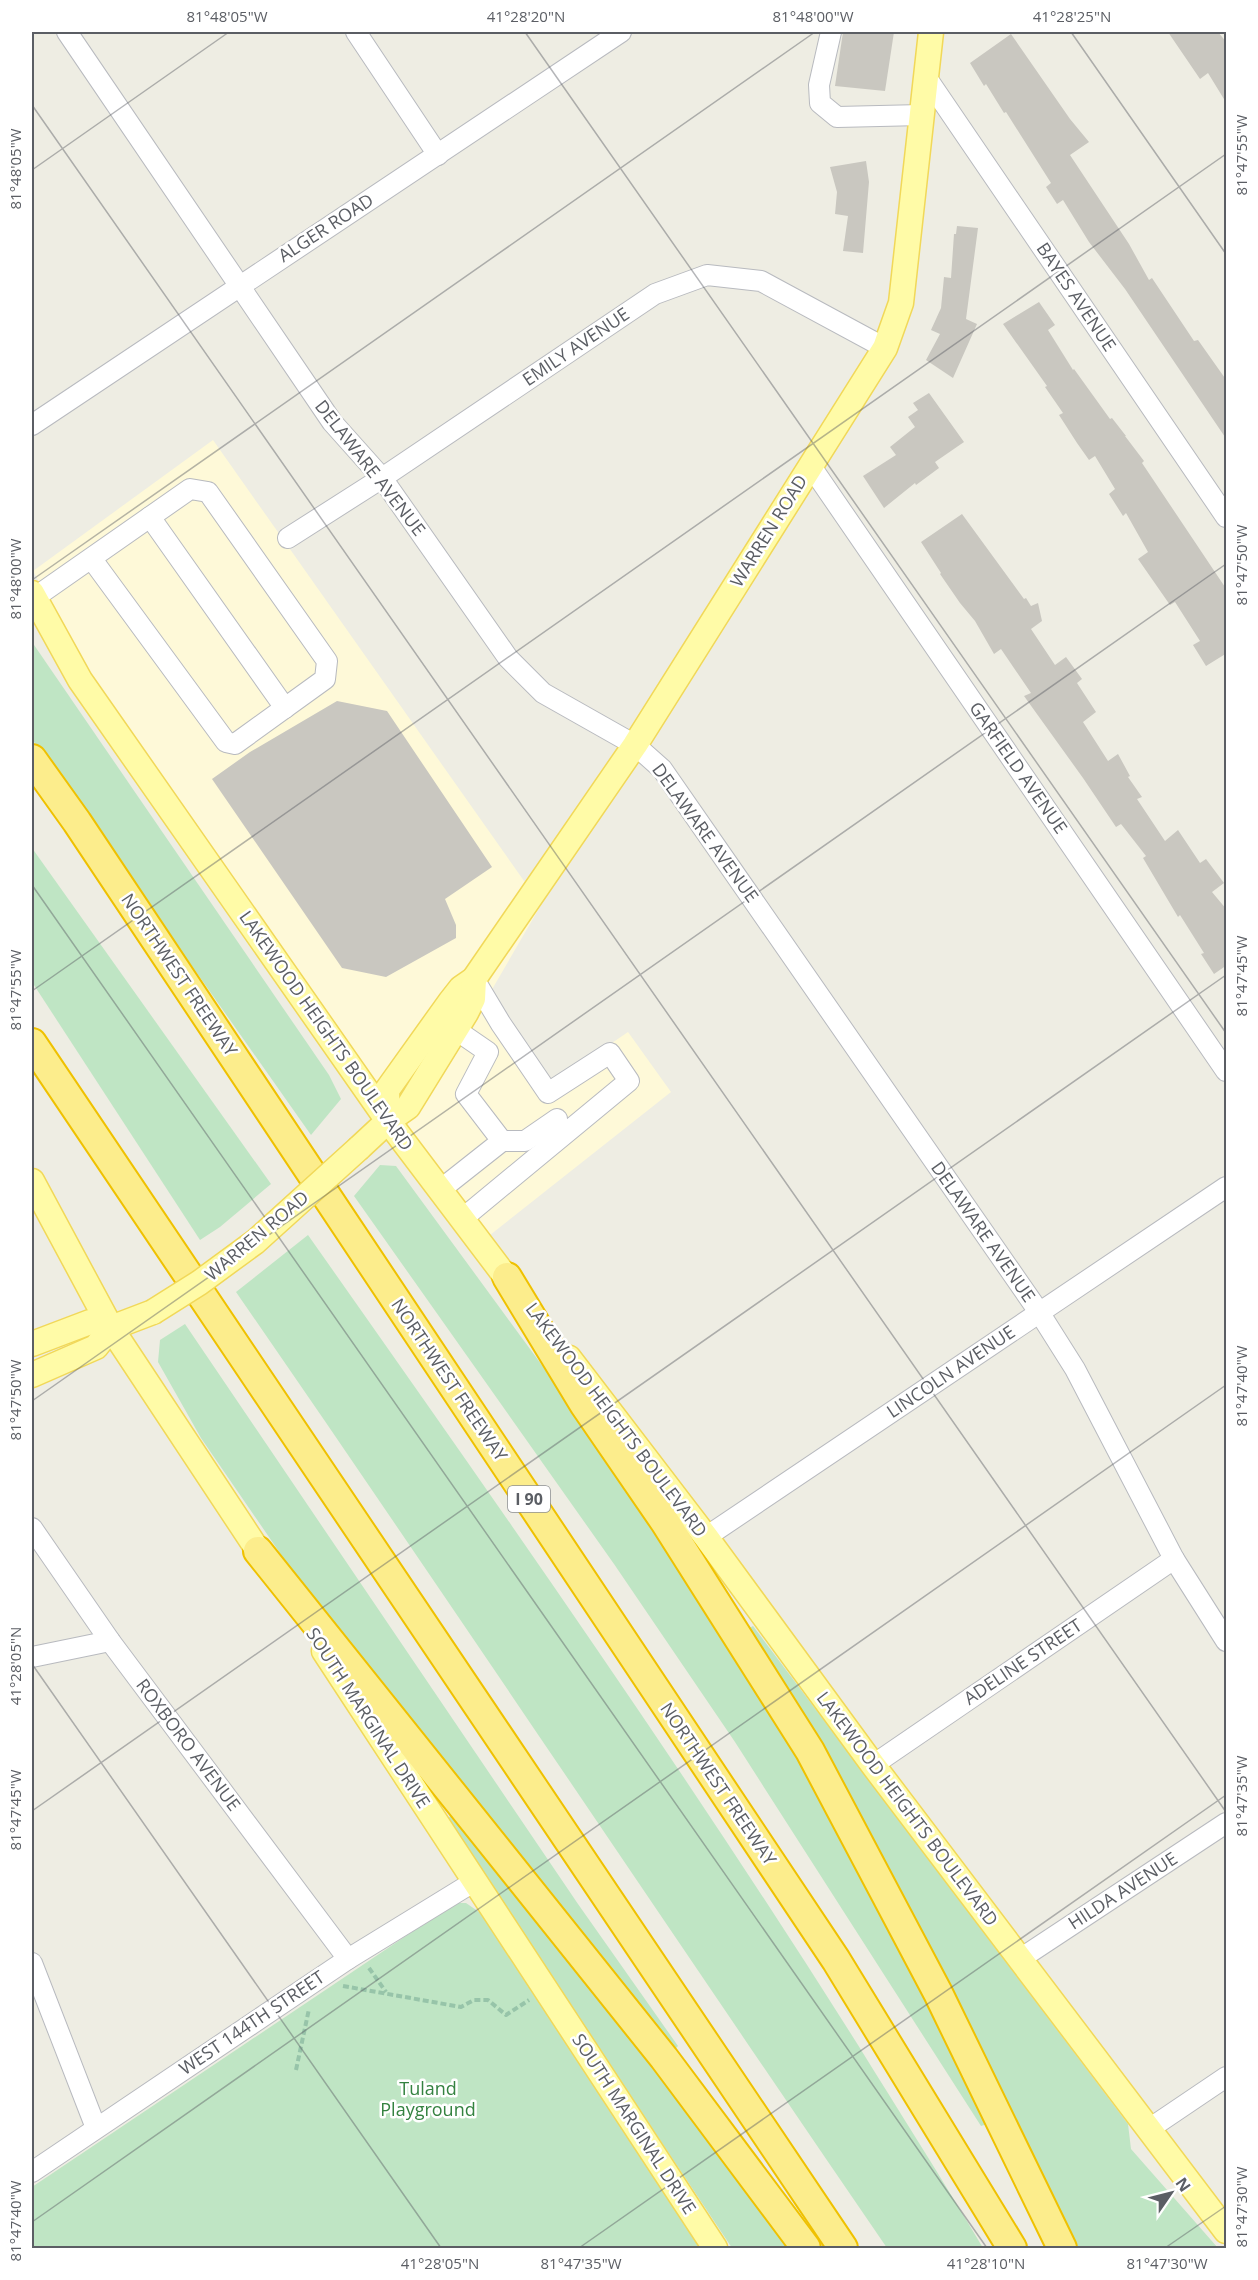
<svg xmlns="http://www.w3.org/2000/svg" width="1258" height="2280" viewBox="0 0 1258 2280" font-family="'Open Sans',sans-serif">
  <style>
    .commercial { fill: #fef9d8 }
    .green { fill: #bfe5c4 }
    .building { fill: #c9c7c0 }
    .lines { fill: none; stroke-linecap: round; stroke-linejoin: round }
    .minor-casing { stroke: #b8babf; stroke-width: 22 }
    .major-casing { stroke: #f1d859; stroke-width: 27 }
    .highway-casing { stroke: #efc101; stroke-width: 32 }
    .path { stroke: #97c4a9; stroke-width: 4; stroke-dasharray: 6 3; stroke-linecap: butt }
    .minor { stroke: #fff; stroke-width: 20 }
    .major { stroke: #fffba7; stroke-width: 24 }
    .highway { stroke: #fced8c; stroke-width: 28 }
    .major-bridge-casing { stroke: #f1d859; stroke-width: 27; stroke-linecap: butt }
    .major-bridge { stroke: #fffba7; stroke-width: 24 }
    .ticks { fill: none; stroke: #5b5e64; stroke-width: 1.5; stroke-opacity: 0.45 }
    .labels { text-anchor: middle; stroke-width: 5; stroke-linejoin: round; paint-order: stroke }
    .shield { fill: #fff; stroke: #8c8e92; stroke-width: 1.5 }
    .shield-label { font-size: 16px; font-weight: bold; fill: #5b5e64 }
    .street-label { font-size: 18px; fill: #5b5e64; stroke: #fff }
    .park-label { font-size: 18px; fill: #348240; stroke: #fff }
    .neatline { fill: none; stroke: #5b5e64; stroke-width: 2 }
    .ticks-label { font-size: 15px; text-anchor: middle; fill: #5b5e64 }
  </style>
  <rect width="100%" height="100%" fill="#eeede3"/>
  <path class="commercial" d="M213,440L541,905L487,998L549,1086L628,1032L671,1092L485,1239L92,679L33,571Z"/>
  <g class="green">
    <path d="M32,642L329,1075L341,1099L311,1135L32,739Z"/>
    <path d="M32,848L271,1184L220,1227L200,1240L32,982Z"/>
    <path d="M380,1165L396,1166L552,1379L707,1603L850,1845L987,2124L981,2126L735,1742L614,1564L354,1196Z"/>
    <path d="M308,1235C496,1502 684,1769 858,2045C900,2113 943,2180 983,2248H887C669,1930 455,1609 236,1292Z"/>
    <path d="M185,1324L578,1904L678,2046L670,2054L317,1607L201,1438L158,1362L160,1340Z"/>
    <path d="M753,1626L1128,2124L1131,2149L1218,2248H1075L746,1630Z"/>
    <path d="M454,1814L736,2175L788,2248H732L446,1819Z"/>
    <path d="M455,1903H466L482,1914L703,2248H32V2187Z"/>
  </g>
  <g class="building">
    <path d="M843,32H894L885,91L835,86Z"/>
    <path d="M1168,32H1218L1227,43V104L1208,73L1200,79Z"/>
    <path d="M1011,34L1070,119L1089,142L1070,155L1129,244L1149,280L1152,278L1194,341L1198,340L1227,381V440L1125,289L1089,242L1063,200L1057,204L1046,187L1051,183L1006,112L1004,113L986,84L984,86L970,63Z"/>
    <path d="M866,161L869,182L863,253L843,251L848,216L835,214L837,192L830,167Z"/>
    <path d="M957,226L978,228L966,319L977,324L953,378L926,360L940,334L931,330L941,308L944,277L951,278L954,234H956Z"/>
    <path d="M1039,302L1055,325L1048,330L1073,370L1074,369L1110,419L1112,418L1126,436H1125L1144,461L1142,463L1227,590V653L1206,666L1193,645L1200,641L1175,602L1170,605L1138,559L1148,552L1126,513L1123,516L1109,494L1115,489L1095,456L1089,460L1077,443L1059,415L1063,413L1045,387L1047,386L1003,324Z"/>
    <path d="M929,393L964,442L935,462L939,468L916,485L915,483L884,508L863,476L896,455L890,447L915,427L908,417L918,410L913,403Z"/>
    <path d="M962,514L1024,599L1026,598L1031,606L1038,603L1042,621L1031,629L1055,665L1066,657L1082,679L1077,683L1096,712L1083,722L1108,761L1118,754L1130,776L1128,777L1142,797L1137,799L1165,841L1178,830L1200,863L1206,859L1224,883L1212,892L1227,910V965L1214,974L1201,954L1204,953L1180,915L1178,917L1143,858L1146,856L1121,824L1116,827L1083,778L1024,696L1031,693L1001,649L994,654L975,621L960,603L940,574L941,573L921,542Z"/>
    <path d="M337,701L387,711L492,867L445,899L456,925V938L386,977L342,968L212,779L250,752Z"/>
  </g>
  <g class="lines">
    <g class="minor-casing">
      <g id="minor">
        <path d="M67,32L332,422L382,478L508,658L543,693L635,745L662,769L1039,1312L1075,1369L1174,1559L1226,1641"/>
        <path d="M356,32L438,155"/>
        <path d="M831,32L819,85L820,103L837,117L922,115"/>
        <path d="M926,77L1226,517"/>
        <path d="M32,425L621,32"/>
        <path d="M810,465L1226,1071"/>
        <path d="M150,517L285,708"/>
        <path d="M288,538L382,478L655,294L707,275L761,281L885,348"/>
        <path d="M34,598L190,489L208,492L327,661L325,679L235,744L226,742L91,558"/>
        <path d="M502,1141H525L557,1119"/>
        <path d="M440,1190L502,1141L466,1094L488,1052L456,1030"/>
        <path d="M462,1219L629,1081L610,1053L548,1093L501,1024L474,979"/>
        <path d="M32,1528L110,1641L348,1959"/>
        <path d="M706,1537L1226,1187"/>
        <path d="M32,1657L110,1641"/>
        <path d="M873,1765L1174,1559"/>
        <path d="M1020,1959L1226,1823"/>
        <path d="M32,1963L96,2128"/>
        <path d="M1149,2129L1226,2077"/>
        <path d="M32,2172L348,1959L475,1881"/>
      </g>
    </g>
    <g class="major-casing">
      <g id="major">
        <path d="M32,593L80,680L388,1121L518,1293"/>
        <path d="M388,1121L387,1090L450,1002L461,988L474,979L635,745L885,348L901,303L931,32"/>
        <path d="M359,1148L388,1121L408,1107L466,1013L473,999L474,979"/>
        <path d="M32,1181L111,1328L269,1567"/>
        <path d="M32,1344L90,1322L111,1328"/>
        <path d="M569,1358L706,1537L873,1765L1226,2231"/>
        <path d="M32,1375L96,1347L111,1328L153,1312"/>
        <path d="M324,1651L715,2248"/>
      </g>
    </g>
    <g class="highway-casing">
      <g id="highway">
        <path d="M32,759L77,822L836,1960L1012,2248"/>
        <path d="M32,1043L843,2248"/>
        <path d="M507,1277L584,1404L665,1522L810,1751L938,1993L1062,2248"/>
        <path d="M258,1551L664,2058L806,2248"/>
      </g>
    </g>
    <g class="path">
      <path d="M369,1968L386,1992"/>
      <path d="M343,1986L461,2007L474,2000H488L506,2015L529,2000"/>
      <path d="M296,2070L309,2009"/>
    </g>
    <use href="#minor" class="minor"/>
    <use href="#major" class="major"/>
    <use href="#highway" class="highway"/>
    <g class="major-bridge-casing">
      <path id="major-bridge" d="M153,1312L199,1283L255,1242L359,1148"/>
    </g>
    <use href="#major-bridge" class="major-bridge"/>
  </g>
  <path class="ticks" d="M525,32L1226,1033M1071,32L1226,254M32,105L1226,1812M32,170L229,32M32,580L815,32M32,885L987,2248M32,991L1226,154M32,1401L1226,564M32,1664L441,2248M32,1811L1226,975M32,2222L1226,1385M579,2248L1226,1795M1165,2248L1226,2206"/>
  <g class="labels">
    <rect class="shield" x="508" y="1486" width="42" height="26" rx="4.5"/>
    <g class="shield-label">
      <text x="529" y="1505">I 90</text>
    </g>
    <g class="street-label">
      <text transform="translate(326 228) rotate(-33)" y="6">ALGER ROAD</text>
      <text transform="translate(1076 297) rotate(56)" y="6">BAYES AVENUE</text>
      <text transform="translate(576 347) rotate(-34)" y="6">EMILY AVENUE</text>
      <text transform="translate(370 468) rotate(52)" y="6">DELAWARE AVENUE</text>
      <text transform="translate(769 531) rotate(-58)" y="6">WARREN ROAD</text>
      <text transform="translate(1018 768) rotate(55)" y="6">GARFIELD AVENUE</text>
      <text transform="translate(705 833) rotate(54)" y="6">DELAWARE AVENUE</text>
      <text transform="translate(179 975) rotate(56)" y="6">NORTHWEST FREEWAY</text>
      <text transform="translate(326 1031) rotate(55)" y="6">LAKEWOOD HEIGHTS BOULEVARD</text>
      <text transform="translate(983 1232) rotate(55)" y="6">DELAWARE AVENUE</text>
      <text transform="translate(257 1236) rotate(-40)" y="6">WARREN ROAD</text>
      <text transform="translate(951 1372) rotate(-34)" y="6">LINCOLN AVENUE</text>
      <text transform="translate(449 1380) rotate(56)" y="6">NORTHWEST FREEWAY</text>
      <text transform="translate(616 1420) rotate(53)" y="6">LAKEWOOD HEIGHTS BOULEVARD</text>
      <text transform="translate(1023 1662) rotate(-34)" y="6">ADELINE STREET</text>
      <text transform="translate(368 1718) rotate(57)" y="6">SOUTH MARGINAL DRIVE</text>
      <text transform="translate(188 1745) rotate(53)" y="6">ROXBORO AVENUE</text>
      <text transform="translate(718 1784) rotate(56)" y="6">NORTHWEST FREEWAY</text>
      <text transform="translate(907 1809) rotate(53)" y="6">LAKEWOOD HEIGHTS BOULEVARD</text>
      <text transform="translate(1123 1891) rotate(-33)" y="6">HILDA AVENUE</text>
      <text transform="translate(252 2023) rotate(-34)" y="6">WEST 144TH STREET</text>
      <text transform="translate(634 2124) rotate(57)" y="6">SOUTH MARGINAL DRIVE</text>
    </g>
    <g class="park-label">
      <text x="428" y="2095">Tuland<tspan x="428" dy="21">Playground</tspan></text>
    </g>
  </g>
  <rect width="1258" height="2280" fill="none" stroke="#ffffff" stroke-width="66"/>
  <g transform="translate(1171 2193) rotate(55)" stroke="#ffffff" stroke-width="4.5" paint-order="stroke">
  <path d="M0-4.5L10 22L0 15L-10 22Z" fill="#5b5e64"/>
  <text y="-9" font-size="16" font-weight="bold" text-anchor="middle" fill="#5b5e64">N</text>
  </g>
  <rect x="33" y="33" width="1192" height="2214" class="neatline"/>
  <g class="ticks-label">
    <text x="227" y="22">81°48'05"W</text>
    <text x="526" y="22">41°28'20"N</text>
    <text x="813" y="22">81°48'00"W</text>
    <text x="1072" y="22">41°28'25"N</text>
    <text transform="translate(1242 155) rotate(-90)" y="5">81°47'55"W</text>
    <text transform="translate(16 169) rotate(-90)" y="5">81°48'05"W</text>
    <text transform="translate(1242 565) rotate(-90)" y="5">81°47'50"W</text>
    <text transform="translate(16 579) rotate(-90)" y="5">81°48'00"W</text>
    <text transform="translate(1242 976) rotate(-90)" y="5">81°47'45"W</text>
    <text transform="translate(16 990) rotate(-90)" y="5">81°47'55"W</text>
    <text transform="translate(1242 1386) rotate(-90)" y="5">81°47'40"W</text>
    <text transform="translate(16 1400) rotate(-90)" y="5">81°47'50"W</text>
    <text transform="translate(16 1666) rotate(-90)" y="5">41°28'05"N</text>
    <text transform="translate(1242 1796) rotate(-90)" y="5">81°47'35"W</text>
    <text transform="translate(16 1810) rotate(-90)" y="5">81°47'45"W</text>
    <text transform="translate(1242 2207) rotate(-90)" y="5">81°47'30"W</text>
    <text transform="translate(16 2221) rotate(-90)" y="5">81°47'40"W</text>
    <text x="440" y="2269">41°28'05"N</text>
    <text x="581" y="2269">81°47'35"W</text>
    <text x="986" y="2269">41°28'10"N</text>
    <text x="1167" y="2269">81°47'30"W</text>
  </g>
</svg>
